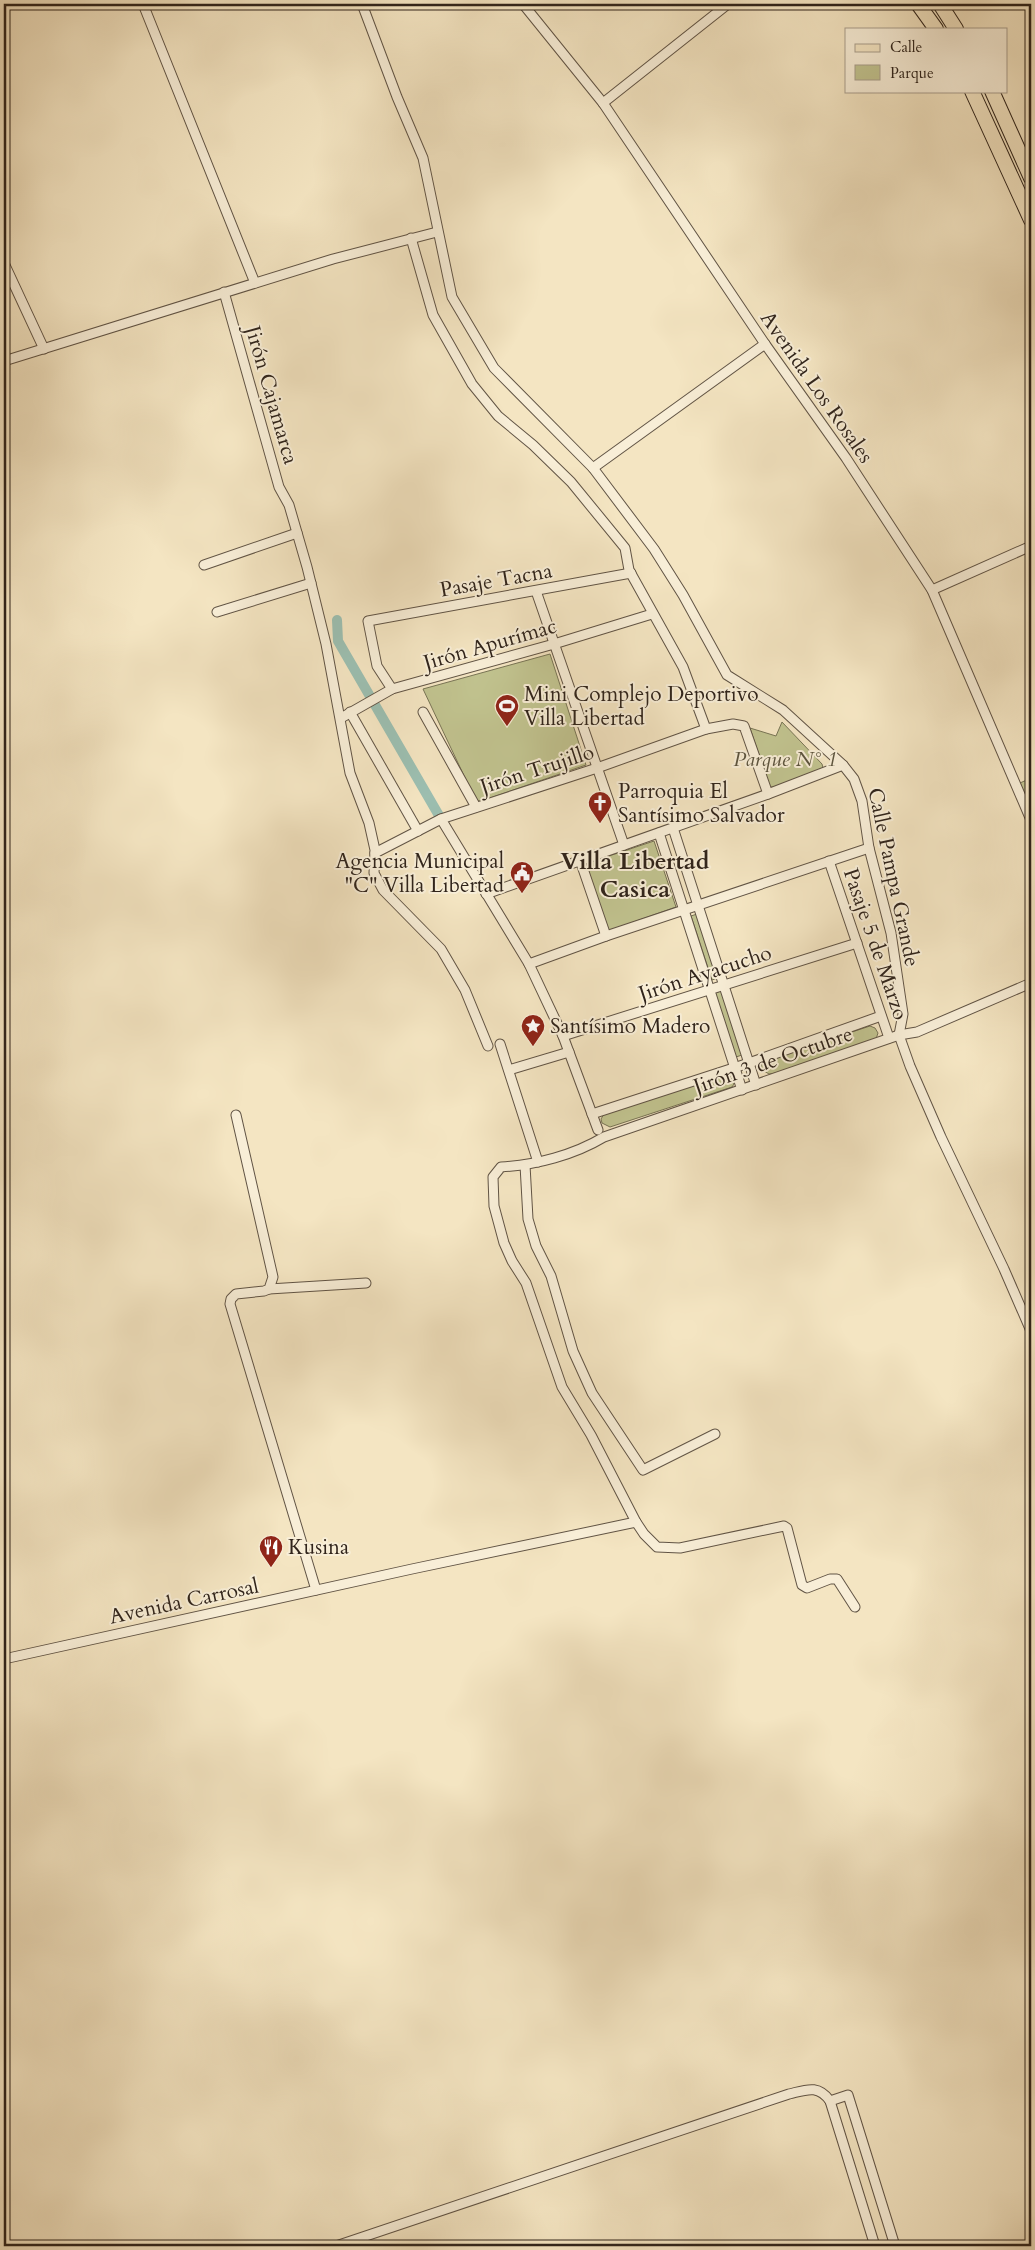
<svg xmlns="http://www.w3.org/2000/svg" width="1035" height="2250" viewBox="0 0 1035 2250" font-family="Cardo,serif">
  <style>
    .green { fill: #c1c38f; stroke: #787455 }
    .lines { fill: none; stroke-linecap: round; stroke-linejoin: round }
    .canal { stroke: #9cbfb1; stroke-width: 10 }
    .street-casing { stroke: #615445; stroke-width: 11 }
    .primary-casing { stroke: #30241b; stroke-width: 16 }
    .street { stroke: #f8eed7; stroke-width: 9 }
    .primary { stroke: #f4e5c2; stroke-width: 14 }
    .labels { text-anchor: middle; stroke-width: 4; stroke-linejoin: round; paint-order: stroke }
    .street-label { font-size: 21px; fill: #30241b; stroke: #f8eed7 }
    .poi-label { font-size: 21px; fill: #30241b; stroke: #f8eed7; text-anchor: start }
    .park-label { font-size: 21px; font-style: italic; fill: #5c543e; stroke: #f8eed7 }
    .quarter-label { font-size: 24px; font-weight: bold; fill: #30241b; stroke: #f8eed7 }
  </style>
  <rect width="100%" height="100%" fill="#f4e5c2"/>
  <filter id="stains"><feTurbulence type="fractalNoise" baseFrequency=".004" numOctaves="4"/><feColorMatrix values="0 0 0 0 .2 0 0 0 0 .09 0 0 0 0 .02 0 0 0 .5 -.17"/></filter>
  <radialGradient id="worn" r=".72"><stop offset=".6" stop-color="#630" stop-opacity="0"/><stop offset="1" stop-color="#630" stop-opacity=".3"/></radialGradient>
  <g class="green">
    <path d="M550,654L586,765L481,801H476L423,689Z"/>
    <path d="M782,722L822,764L823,768L774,787H770L750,728L776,736Z"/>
    <path d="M1031,778V808L1020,783Z"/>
    <path d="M654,841L676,907L608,931L585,864Z"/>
    <path d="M697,914L718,978L712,980L691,916Z"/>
    <path d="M721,991L742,1055L736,1057L715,993Z"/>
    <path d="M870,1026L875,1028L878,1033L876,1039L777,1073L769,1074L761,1069L762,1063L765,1061Z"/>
    <path d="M729,1074L734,1084L732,1087L610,1127L602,1123L601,1119L604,1114Z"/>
  </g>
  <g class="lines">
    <path class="canal" d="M337,620L338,641L441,819"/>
    <g class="street-casing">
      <g id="street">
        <path d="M143,4L255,283"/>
        <path d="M362,4L397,97L423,158L452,297L494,368L593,468L654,549L683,595L727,675L783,710L843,765L854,779L862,801L869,848L891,933L903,1014L899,1035L910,1066L941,1137L1004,1269L1031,1331"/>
        <path d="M523,4L603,103L765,344L846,458L932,590L1031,820"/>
        <path d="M603,103L728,4"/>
        <path d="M411,238L433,315L472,384L498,416L533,445L571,482L625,548L629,570L683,667L706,729"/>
        <path d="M4,263L44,349"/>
        <path d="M224,292L279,487L289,505L307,567L326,644L350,773L369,823L375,850L374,873L383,890L441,949L465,990L488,1046"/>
        <path d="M4,361L333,259L437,232"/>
        <path d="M593,468L765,344"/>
        <path d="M204,565L297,533"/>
        <path d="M932,590L1031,546"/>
        <path d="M536,591L624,845"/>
        <path d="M217,612L311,583"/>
        <path d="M392,689L377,666L368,621L631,573"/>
        <path d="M350,712L418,831"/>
        <path d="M423,712L476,807"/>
        <path d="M341,718L392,689L554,644L652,614"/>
        <path d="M441,819L529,964L563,1036L598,1130"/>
        <path d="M673,828L756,1085"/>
        <path d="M659,833L742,1090"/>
        <path d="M375,853L441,819L597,768L706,729L733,724L744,726L768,794"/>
        <path d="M580,860L606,936"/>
        <path d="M829,861L889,1038"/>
        <path d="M486,894L768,794L843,765"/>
        <path d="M529,964L606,936L869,848"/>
        <path d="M563,1036L857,943"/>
        <path d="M500,1044L538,1162"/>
        <path d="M509,1070L569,1052"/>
        <path d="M592,1114L749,1063L881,1016"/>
        <path d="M236,1115L273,1277L269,1289L264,1291L236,1294L231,1299L230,1304L316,1590"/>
        <path d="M525,1165L528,1219L536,1246L551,1276L573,1351L592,1393L643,1470L715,1434"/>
        <path d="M269,1289L366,1283"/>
        <path d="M855,1607L837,1579H830L807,1588L802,1585L787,1528L784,1526L680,1548L657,1547L644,1534L636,1522L591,1435L562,1387L526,1283L512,1261L504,1243L494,1206L493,1177L501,1167C536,1165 574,1155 604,1137L899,1035L917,1032L1031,983"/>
        <path d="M4,1659L412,1569L636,1522"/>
        <path d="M830,2101L848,2095L895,2246"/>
        <path d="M336,2246L789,2094C806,2090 818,2084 830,2101L875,2246"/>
      </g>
    </g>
    <g class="primary-casing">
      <g id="primary">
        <path d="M918,4L936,29"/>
        <path d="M940,4L956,29"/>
        <path d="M972,91L1031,220"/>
        <path d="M992,91L1031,178"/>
      </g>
    </g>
    <use href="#street" class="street"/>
    <use href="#primary" class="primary"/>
  </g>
  <defs>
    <g id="stadium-pin" transform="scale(1.25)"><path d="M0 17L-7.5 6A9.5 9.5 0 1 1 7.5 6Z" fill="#8f2418" stroke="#f8eed7"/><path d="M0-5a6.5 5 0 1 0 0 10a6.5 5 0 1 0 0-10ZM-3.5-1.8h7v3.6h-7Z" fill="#fff"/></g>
    <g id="church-pin" transform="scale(1.25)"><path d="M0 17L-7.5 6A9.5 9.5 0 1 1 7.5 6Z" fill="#8f2418" stroke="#f8eed7"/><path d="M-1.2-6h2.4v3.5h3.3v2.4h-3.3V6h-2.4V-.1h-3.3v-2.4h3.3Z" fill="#fff"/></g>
    <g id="civic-pin" transform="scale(1.25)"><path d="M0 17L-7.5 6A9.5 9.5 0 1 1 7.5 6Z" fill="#8f2418" stroke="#f8eed7"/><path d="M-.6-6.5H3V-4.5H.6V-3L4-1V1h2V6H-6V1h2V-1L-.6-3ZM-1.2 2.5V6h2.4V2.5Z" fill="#fff"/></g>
    <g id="sight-pin" transform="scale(1.25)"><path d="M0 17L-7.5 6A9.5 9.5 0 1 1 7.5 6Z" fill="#8f2418" stroke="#f8eed7"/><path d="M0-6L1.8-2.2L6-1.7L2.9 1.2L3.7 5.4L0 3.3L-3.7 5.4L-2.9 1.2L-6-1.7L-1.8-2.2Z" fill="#fff"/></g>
    <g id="restaurant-pin" transform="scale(1.25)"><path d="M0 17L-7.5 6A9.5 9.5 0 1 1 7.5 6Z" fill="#8f2418" stroke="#f8eed7"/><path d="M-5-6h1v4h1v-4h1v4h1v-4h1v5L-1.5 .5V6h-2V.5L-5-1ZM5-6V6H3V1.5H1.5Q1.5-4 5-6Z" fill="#fff"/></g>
  </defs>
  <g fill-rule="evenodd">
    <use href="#stadium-pin" x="507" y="706"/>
    <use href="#church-pin" x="600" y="803"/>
    <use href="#civic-pin" x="522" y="873"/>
    <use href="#sight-pin" x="533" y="1026"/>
    <use href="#restaurant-pin" x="271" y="1547"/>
  </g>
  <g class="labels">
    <g class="street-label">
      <text transform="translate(817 387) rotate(55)" y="7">Avenida Los Rosales</text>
      <text transform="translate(272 395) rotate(74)" y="7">Jirón Cajamarca</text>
      <text transform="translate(496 580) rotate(-10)" y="7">Pasaje Tacna</text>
      <text transform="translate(490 644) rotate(-16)" y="7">Jirón Apurímac</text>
      <text transform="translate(537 769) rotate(-18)" y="7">Jirón Trujillo</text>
      <text transform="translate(894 877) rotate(78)" y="7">Calle Pampa Grande</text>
      <text transform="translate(876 944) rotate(71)" y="7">Pasaje 5 de Marzo</text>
      <text transform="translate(705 973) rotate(-18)" y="7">Jirón Ayacucho</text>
      <text transform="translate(773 1060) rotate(-19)" y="7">Jirón 3 de Octubre</text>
      <text transform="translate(184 1601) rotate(-12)" y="7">Avenida Carrosal</text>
    </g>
    <g class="poi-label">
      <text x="524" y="701">Mini Complejo Deportivo<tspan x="524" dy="24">Villa Libertad</tspan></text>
      <text x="618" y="798">Parroquia El<tspan x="618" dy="24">Santísimo Salvador</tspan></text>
      <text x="504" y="868" text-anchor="end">Agencia Municipal<tspan x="504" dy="24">"C" Villa Libertad</tspan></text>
      <text x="550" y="1033">Santísimo Madero</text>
      <text x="288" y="1554">Kusina</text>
    </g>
    <g class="park-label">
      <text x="785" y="766">Parque N° 1</text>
    </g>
    <g class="quarter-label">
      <text x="635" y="869">Villa Libertad<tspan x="635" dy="28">Casica</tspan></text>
    </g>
  </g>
  <rect width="1035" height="2250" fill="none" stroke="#f4e5c2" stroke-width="20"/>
  <rect x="5" y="5" width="1025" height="2240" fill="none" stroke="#30241b" stroke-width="2.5"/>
  <rect x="10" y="10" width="1015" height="2230" fill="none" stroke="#30241b"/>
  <rect x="845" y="28" width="162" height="65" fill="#f8eed7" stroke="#a89d8c"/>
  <rect x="855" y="44" width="25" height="8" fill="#f4e5c2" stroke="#a89d8c"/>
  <text x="890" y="52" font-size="15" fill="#30241b">Calle</text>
  <rect x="855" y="65" width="25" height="15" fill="#c1c38f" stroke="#a89d8c"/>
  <text x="890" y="78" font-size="15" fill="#30241b">Parque</text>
  <rect width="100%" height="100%" filter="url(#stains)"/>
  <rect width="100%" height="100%" fill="url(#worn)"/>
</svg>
